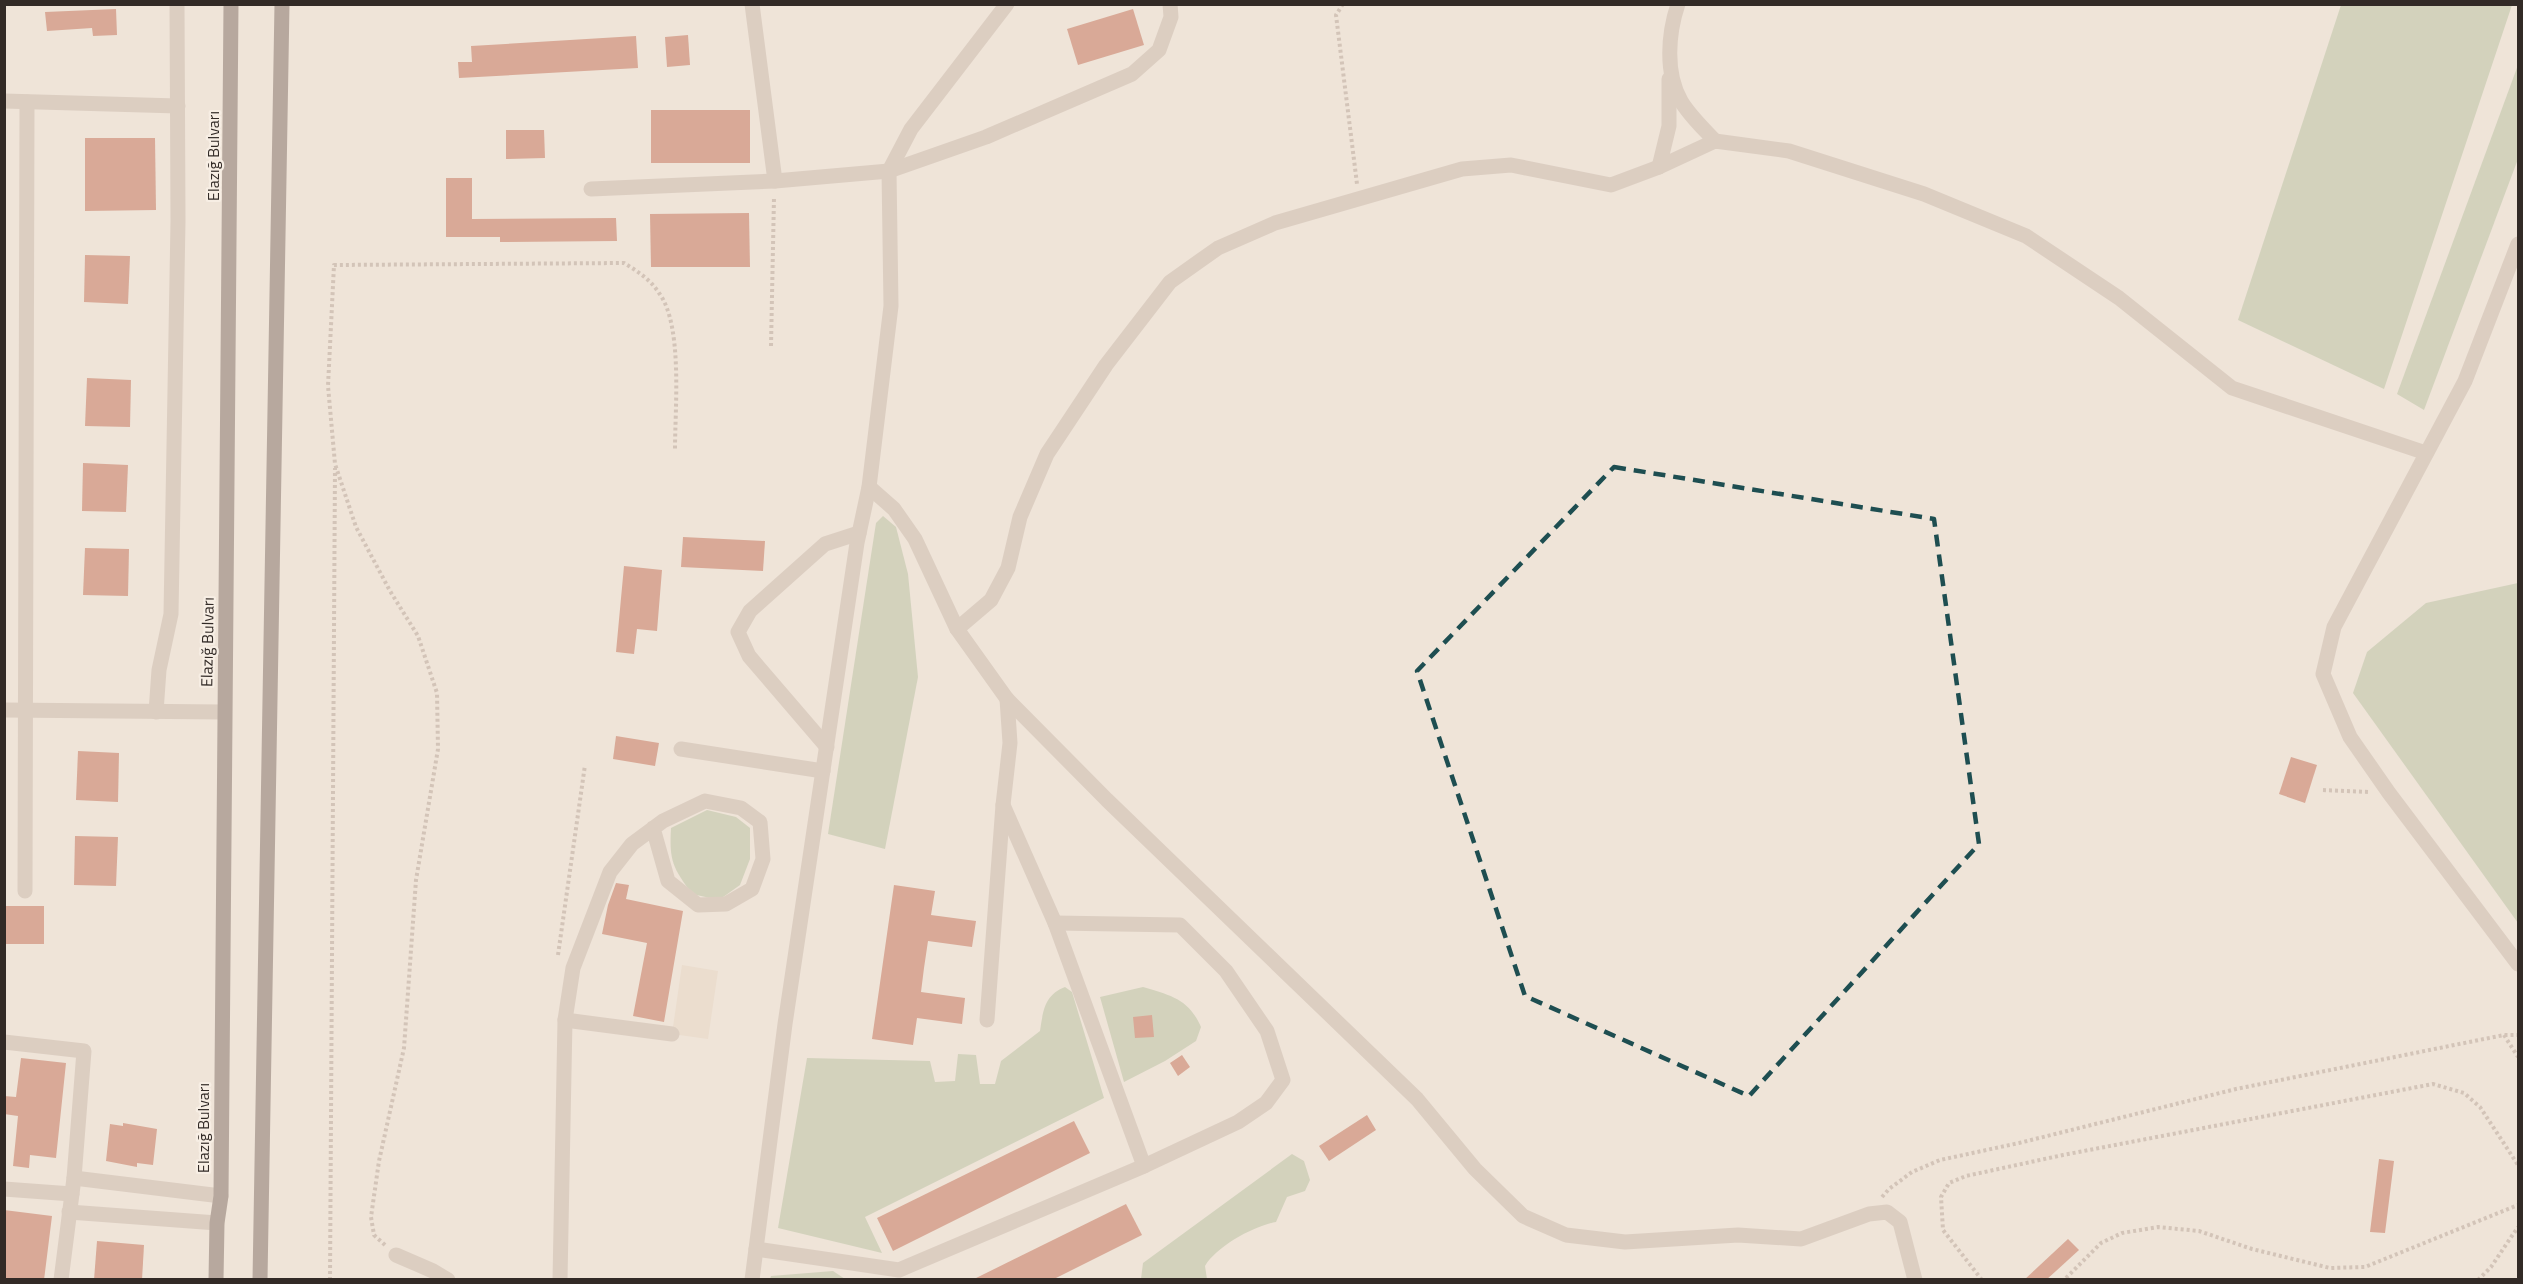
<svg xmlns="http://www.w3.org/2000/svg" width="2523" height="1284" viewBox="0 0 2523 1284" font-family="'Titillium Web',sans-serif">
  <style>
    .green { fill: #b1bd9a }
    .plaza { fill: #e6d5c0 }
    .building { fill: #be6347 }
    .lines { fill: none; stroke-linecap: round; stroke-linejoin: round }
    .path { stroke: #b29e90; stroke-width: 4; stroke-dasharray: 3 3; stroke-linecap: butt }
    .minor { stroke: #c6b4a5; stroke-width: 15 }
    .major { stroke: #746158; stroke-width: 15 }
    .marked { fill: none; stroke: #1e4e51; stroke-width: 4.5; stroke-dasharray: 12 8; stroke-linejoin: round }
    .labels { text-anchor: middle; stroke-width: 4.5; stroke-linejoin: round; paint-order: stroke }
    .street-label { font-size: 16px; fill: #322a26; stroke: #f7eee4 }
  </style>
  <rect width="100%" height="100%" fill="#efe4d8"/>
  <g class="green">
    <path d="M2341,5H2512L2384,389L2238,320Z"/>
    <path d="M2518,65V159L2424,410L2397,394Z"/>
    <path d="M883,516L896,527L908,574L918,677L885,849L828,834L876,523Z"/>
    <path d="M2518,583V923L2353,693L2367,652L2426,603Z"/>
    <path d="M707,810L736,817L750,828V859L740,885L719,900L692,894C673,868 669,861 671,828Z"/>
    <path d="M1065,987L1072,992L1104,1098L865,1217L882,1253L778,1228L807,1058L930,1061L935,1082L955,1081L958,1054L976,1055L980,1084H995L1001,1061L1040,1031C1043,1012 1044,995 1065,987Z"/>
    <path d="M1143,987C1170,995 1189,999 1201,1027L1196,1041L1165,1061L1124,1082L1100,997Z"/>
    <path d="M1292,1154L1304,1161L1310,1180L1305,1191L1287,1197L1276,1222C1254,1226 1217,1246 1205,1266L1207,1279H1141L1143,1263Z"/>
    <path d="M833,1271L845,1279H770L771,1276Z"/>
  </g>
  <path class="plaza" d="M682,965L718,971L708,1039L672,1034Z"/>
  <g class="building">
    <path d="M116,9L117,35L93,36L92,28L47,31L45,12Z"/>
    <path d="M1133,9L1144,45L1078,65L1067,29Z"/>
    <path d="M688,35L690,65L667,67L665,37Z"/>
    <path d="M636,36L638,68L459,78L458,62H472L471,46Z"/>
    <rect x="651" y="110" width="99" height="53"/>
    <path d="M506,130H544L545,158L506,159Z"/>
    <path d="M85,138H155L156,210L85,211Z"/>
    <path d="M446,178H472V219L616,218L617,241L500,242V237H446Z"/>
    <path d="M749,213L750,267H651L650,214Z"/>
    <path d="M85,255L130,256L128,304L84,302Z"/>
    <path d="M87,378L131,380L130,427L85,426Z"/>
    <path d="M83,463L128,465L126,512L82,511Z"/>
    <path d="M683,537L765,541L763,571L681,567Z"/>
    <path d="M85,548L129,549L128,596L83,595Z"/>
    <path d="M624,566L662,570L657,631L637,629L634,654L616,652Z"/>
    <path d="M616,736L659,743L655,766L613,759Z"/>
    <path d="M78,751L119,753L118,802L76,800Z"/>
    <path d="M2291,757L2317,765L2305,803L2279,794Z"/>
    <path d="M75,836L118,837L116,886L74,885Z"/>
    <path d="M616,883L629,885L626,899L683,911L664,1022L633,1016L647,943L602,934L608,905Z"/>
    <path d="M894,885L935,891L931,915L976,921L972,947L928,941L924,968L921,992L965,998L962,1024L917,1018L913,1045L872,1039Z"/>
    <rect x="4" y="906" width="40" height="38"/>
    <path d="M1152,1015L1154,1037L1135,1038L1133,1017Z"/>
    <path d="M1182,1055L1190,1067L1178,1076L1170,1063Z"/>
    <path d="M21,1058L66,1063L56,1158L30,1155L29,1168L13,1166L18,1116L4,1114V1096L16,1097Z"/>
    <path d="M1367,1115L1376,1130L1329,1161L1319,1146Z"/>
    <path d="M1074,1121L1090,1153L893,1251L877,1218Z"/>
    <path d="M123,1123L157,1129L153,1165L137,1163V1167L106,1161L110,1124L123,1126Z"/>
    <path d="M2379,1159L2394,1161L2385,1233L2370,1232Z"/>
    <path d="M1126,1204L1142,1235L1052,1280H972Z"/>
    <path d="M4,1210L52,1216L44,1280H4Z"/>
    <path d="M2068,1239L2079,1250L2056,1271L2046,1280H2024Z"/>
    <path d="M97,1241L144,1245L142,1280H94Z"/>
  </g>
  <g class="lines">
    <g class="path">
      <path d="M1343,4L1336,15L1357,184"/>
      <path d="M771,346L774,197"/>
      <path d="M2323,790L2370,792"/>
      <path d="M558,955L585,765"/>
      <path d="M2504,1035L2518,1057"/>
      <path d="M1882,1197L1889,1189L1912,1172L1940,1160L2019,1143L2236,1089L2504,1035H2518"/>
      <path d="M385,1245L374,1235L371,1217L379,1161L404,1048L416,880L438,749L437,693L418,636L390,591L356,527L335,464L328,386L334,265L624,263C637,271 650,279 659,293C683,325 675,408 675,449"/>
      <path d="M2066,1278L2101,1243L2122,1233L2158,1227L2199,1231L2252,1249L2330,1268L2365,1267L2518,1205"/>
      <path d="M330,1280L335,468"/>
      <path d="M1982,1280L1943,1230L1941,1197L1949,1183L1966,1176L2063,1155L2433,1084L2464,1093L2480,1107L2518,1165"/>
      <path d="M2478,1280L2491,1267L2518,1227"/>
    </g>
    <g class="minor">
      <path d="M752,4L775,181"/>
      <path d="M1678,4C1668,34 1665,73 1681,101C1689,115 1704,129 1715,141"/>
      <path d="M4,101L178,106"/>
      <path d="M1659,167L1669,126V79"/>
      <path d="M591,189L775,181L889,171L986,137L1132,74L1159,50L1171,17L1170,4"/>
      <path d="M2518,244L2465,381L2334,627L2323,674L2350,737L2389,793L2518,964"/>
      <path d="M869,487L894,509L915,539L957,629L1007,699L1107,800L1417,1099L1475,1169L1523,1216L1566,1235L1625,1242L1738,1235L1801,1239L1869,1214L1887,1212L1900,1222L1915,1280"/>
      <path d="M957,629L991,600L1008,568L1020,517L1047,454L1106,365L1170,282L1218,248L1275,223L1462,169L1511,165L1611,185L1659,167L1715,141L1789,151L1924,194L2026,236L2119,298L2232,388L2426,453"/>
      <path d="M4,710L224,712"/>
      <path d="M156,712L159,670L171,614L178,221L177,4"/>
      <path d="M827,747L749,656L738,632L750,611L825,544L859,533"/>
      <path d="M681,749L823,771"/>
      <path d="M1003,805L1055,923L1144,1166"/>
      <path d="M25,891L27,102"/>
      <path d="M565,1020L672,1034"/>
      <path d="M987,1020L1003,805L1010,743L1007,699"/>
      <path d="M4,1042L84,1051L74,1178L61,1280"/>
      <path d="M74,1178L221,1196"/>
      <path d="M4,1189L72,1194"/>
      <path d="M69,1212L217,1223"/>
      <path d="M756,1249L899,1270L1144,1166L1238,1122L1266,1103L1283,1080L1267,1031L1226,971L1180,925L1055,923"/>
      <path d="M396,1255L433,1271L448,1280"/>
      <path d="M560,1280L565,1020L573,968L610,872L632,844L663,821L705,801L741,808L760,822L763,859L752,889L726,904L698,905L668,881L653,828"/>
      <path d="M752,1280L785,1024L857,543L869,487L891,306L889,171L911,129L1007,4"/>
    </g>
    <g class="major">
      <path d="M216,1280L217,1223L221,1196L231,4"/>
      <path d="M260,1280L282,4"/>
    </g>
  </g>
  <path d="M0 0H2523V1284H0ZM1614,467L1934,519L1979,844L1749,1096L1525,996L1417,671Z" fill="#efe4d8" fill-opacity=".55" fill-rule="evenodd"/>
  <path class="marked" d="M1614,467L1934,519L1979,844L1749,1096L1525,996L1417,671Z"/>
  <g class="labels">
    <g class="street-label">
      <text transform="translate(213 156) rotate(-90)" y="6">Elazığ Bulvarı</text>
      <text transform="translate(207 642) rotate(-89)" y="6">Elazığ Bulvarı</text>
      <text transform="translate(203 1128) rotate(-90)" y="6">Elazığ Bulvarı</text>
    </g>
  </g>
  <rect width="2523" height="1284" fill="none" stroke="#322a26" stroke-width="12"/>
</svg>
